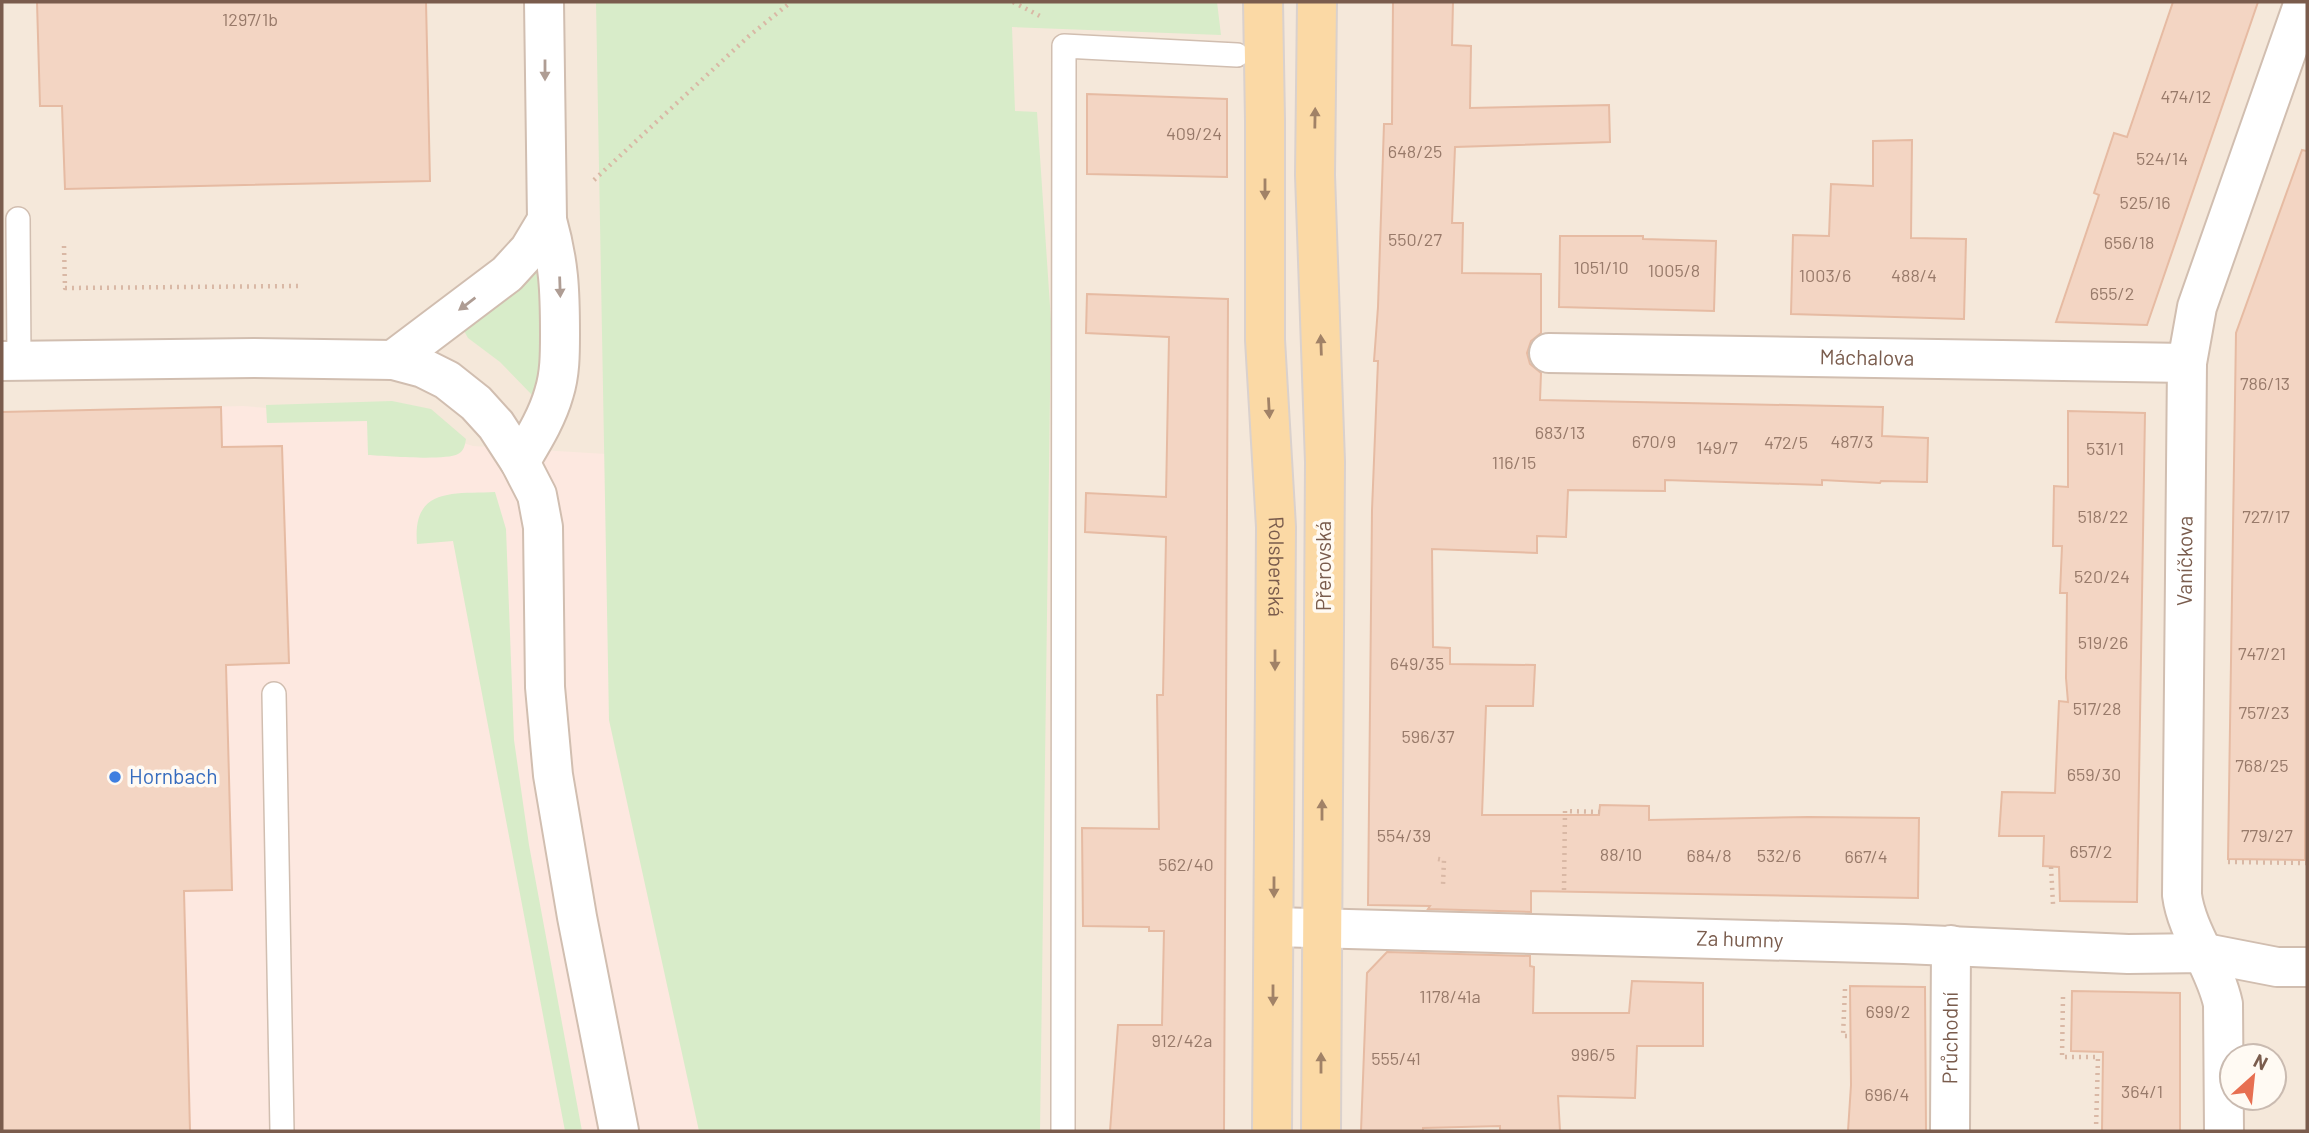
<svg xmlns="http://www.w3.org/2000/svg" width="2309" height="1133" viewBox="0 0 2309 1133" font-family="Barlow,sans-serif">
  <style>
    .residential { fill: #f5e8da; fill-rule: evenodd }
    .commercial { fill: #fde8e0 }
    .green { fill: #d8ecc9 }
    .building { fill: #f3d5c3; stroke: #e6bba3; stroke-width: 2 }
    .lines { fill: none; stroke-linecap: round; stroke-linejoin: round }
    .service-casing { stroke: #d1beb0; stroke-width: 26 }
    .minor-casing { stroke: #d1beb0; stroke-width: 42 }
    .primary-casing { stroke: #dad1cd; stroke-width: 42 }
    .path { stroke: #d9b8a5; stroke-width: 4.5; stroke-dasharray: 2 5; stroke-linecap: butt }
    .service { stroke: #fff; stroke-width: 23 }
    .minor { stroke: #fff; stroke-width: 38 }
    .primary { stroke: #fbd9a5; stroke-width: 38 }
    .oneway { fill: #af9d94 }
    .oneway2 { fill: #a18267 }
    .shop-dot { fill: #3f7fe0; stroke: #fffaf3; stroke-width: 2.5 }
    .labels { text-anchor: middle; stroke-width: 7; stroke-linejoin: round; paint-order: stroke }
    .number-label { font-size: 18px; fill: #987a6a }
    .street-label { font-size: 21px; fill: #7a5c4d; stroke: #fffaf3 }
    .shop-label { font-size: 21px; fill: #366cbe; stroke: #fffaf3; text-anchor: start }
  </style>
  <rect width="100%" height="100%" fill="#fdf6ec"/>
  <path class="residential" d="M2,2H2307V1131H2ZM2232,1056H2274V1098H2232Z"/>
  <path class="commercial" d="M243,406L379,417L473,446L606,454L624,666L724,1131H2V412Z"/>
  <g class="green">
    <path d="M596,2H1217L1221,35L1012,27L1015,111L1037,112L1051,321L1040,1131H699L609,720Z"/>
    <path d="M538,272L546,282L545,378L533,396L500,362L468,338L462,327L526,274Z"/>
    <path d="M392,401L431,409L466,439C465,445 464,451 458,454C445,461 386,456 368,455L367,421L267,423L266,405Z"/>
    <path d="M495,492L506,529L514,740L529,845L582,1131H565L453,541L417,544C412,487 453,494 495,492Z"/>
  </g>
  <g class="building">
    <path d="M37,2H426L430,181L65,189L62,106H40Z"/>
    <path d="M1393,2H1453L1452,45L1471,46L1470,108L1609,105L1610,142L1455,147L1452,223H1463L1462,273L1541,274V333L1531,341L1527,353L1530,364L1541,373L1540,400L1883,407L1882,436L1928,438L1927,482L1881,481L1880,483L1822,480V485L1665,480V491L1568,490L1566,537L1537,536V553L1432,549L1433,647L1450,648V664L1535,665L1533,706H1486L1482,815H1599L1600,805L1649,806V820L1808,817L1919,818L1918,898L1531,891V912L1428,909L1430,906L1368,905L1372,510L1378,361H1374L1378,307L1384,124H1392Z"/>
    <path d="M2173,2H2258L2147,325L2056,322L2099,195L2094,193L2114,133L2127,137Z"/>
    <path d="M1087,94L1227,99V177L1087,174Z"/>
    <path d="M1912,140L1911,238L1966,239L1964,319L1791,314L1793,235L1829,236L1831,184L1873,186V141Z"/>
    <path d="M2302,150L2307,151L2305,860L2228,859L2236,333Z"/>
    <path d="M1560,236H1643V239L1716,241L1714,311L1559,307Z"/>
    <path d="M1087,294L1228,299L1224,1131H1110L1118,1025H1162L1164,931H1149V927L1083,926L1082,828L1159,829L1157,695H1163L1166,537L1085,532L1086,493L1166,497L1169,337L1086,333Z"/>
    <path d="M221,407L222,447L282,446L289,663L226,665L232,890L184,891L190,1131H2V412Z"/>
    <path d="M2068,411L2145,413L2137,902L2060,901L2059,867L2043,866L2044,836H1999L2002,792L2055,793L2059,701L2068,702L2066,678L2067,593H2060L2062,546H2053L2054,486L2068,487Z"/>
    <path d="M1387,952L1530,956V966L1534,967L1533,1013H1629L1632,981L1703,983V1046H1637L1635,1098L1558,1096L1560,1131H1500V1126L1423,1128V1131H1361L1367,973Z"/>
    <path d="M1850,986L1925,987L1926,1131H1848L1851,1085Z"/>
    <path d="M2072,991L2180,993V1131H2102L2103,1052L2071,1051Z"/>
  </g>
  <g class="lines">
    <g class="service-casing">
      <g id="service">
        <path d="M18,219L19,361"/>
        <path d="M274,694L282,1131"/>
        <path d="M1063,1131L1064,46L1237,55"/>
      </g>
    </g>
    <g class="minor-casing">
      <g id="minor">
        <path id="s1" d="M1549,353L2187,363"/>
        <path d="M393,360L507,274L529,250L547,220"/>
        <path d="M2,361L254,358L393,360L423,368L447,380L476,403L496,425L520,462L537,495L543,527L545,687L553,775L577,917L619,1131"/>
        <path d="M520,462C533,440 547,418 554,393C560,374 560,354 560,334C560,290 559,263 547,220L544,2"/>
        <path id="s2" d="M1274,927L1904,944L2128,954L2205,953L2277,967H2307"/>
        <path id="s3" d="M1950,1131L1951,945"/>
        <path id="s4" d="M2224,1131L2223,1004C2215,966 2187,933 2182,895L2187,363L2197,307L2304,2"/>
      </g>
    </g>
    <g class="primary-casing">
      <g id="primary">
        <path id="s5" d="M1263,2L1265,121V340L1276,527L1272,1131"/>
        <path d="M1317,2L1315,175L1325,462L1321,1131"/>
      </g>
    </g>
    <g class="path">
      <path d="M1013,2L1040,16"/>
      <path d="M594,180L749,36L791,2"/>
      <path d="M64,246L65,288L301,286"/>
      <path d="M1438,859L1444,860L1443,885"/>
      <path d="M2228,862L2307,863"/>
      <path d="M2051,867L2053,904"/>
      <path d="M1564,890L1565,811L1600,812"/>
      <path d="M1845,989L1843,1036H1851"/>
      <path d="M2063,997L2062,1057H2098L2096,1129"/>
    </g>
    <use href="#service" class="service"/>
    <use href="#minor" class="minor"/>
    <use href="#primary" class="primary"/>
  </g>
  <defs><path id="oneway-solid" d="M-6-.8H1V-3.2L6.5 0L1 3.2V.8H-6Z" transform="scale(1.75)"/></defs>
  <g class="oneway">
    <use href="#oneway-solid" transform="translate(545 70) rotate(90)"/>
    <use href="#oneway-solid" transform="translate(560 287) rotate(88)"/>
    <use href="#oneway-solid" transform="translate(467 304) rotate(143)"/>
  </g>
  <g class="oneway2">
    <use href="#oneway-solid" transform="translate(1315 118) rotate(-89)"/>
    <use href="#oneway-solid" transform="translate(1265 189) rotate(90)"/>
    <use href="#oneway-solid" transform="translate(1321 345) rotate(-92)"/>
    <use href="#oneway-solid" transform="translate(1269 408) rotate(87)"/>
    <use href="#oneway-solid" transform="translate(1275 660) rotate(90)"/>
    <use href="#oneway-solid" transform="translate(1322 810) rotate(-90)"/>
    <use href="#oneway-solid" transform="translate(1274 887) rotate(90)"/>
    <use href="#oneway-solid" transform="translate(1273 995) rotate(90)"/>
    <use href="#oneway-solid" transform="translate(1321 1063) rotate(-90)"/>
  </g>
  <circle class="shop-dot" cx="115" cy="777" r="7"/>
  <g class="labels">
    <g class="number-label">
      <text x="250" y="26">1297/1b</text>
      <text x="2186" y="103">474/12</text>
      <text x="1194" y="140">409/24</text>
      <text x="1415" y="158">648/25</text>
      <text x="2162" y="165">524/14</text>
      <text x="2145" y="209">525/16</text>
      <text x="1415" y="246">550/27</text>
      <text x="2129" y="249">656/18</text>
      <text x="1601" y="274">1051/10</text>
      <text x="1674" y="277">1005/8</text>
      <text x="1825" y="282">1003/6</text>
      <text x="1914" y="282">488/4</text>
      <text x="2112" y="300">655/2</text>
      <text x="2265" y="390">786/13</text>
      <text x="1560" y="439">683/13</text>
      <text x="1654" y="448">670/9</text>
      <text x="1852" y="448">487/3</text>
      <text x="1786" y="449">472/5</text>
      <text x="1717" y="454">149/7</text>
      <text x="2105" y="455">531/1</text>
      <text x="1514" y="469">116/15</text>
      <text x="2103" y="523">518/22</text>
      <text x="2266" y="523">727/17</text>
      <text x="2102" y="583">520/24</text>
      <text x="2103" y="649">519/26</text>
      <text x="2262" y="660">747/21</text>
      <text x="1417" y="670">649/35</text>
      <text x="2097" y="715">517/28</text>
      <text x="2264" y="719">757/23</text>
      <text x="1428" y="743">596/37</text>
      <text x="2262" y="772">768/25</text>
      <text x="2094" y="781">659/30</text>
      <text x="1404" y="842">554/39</text>
      <text x="2267" y="842">779/27</text>
      <text x="2091" y="858">657/2</text>
      <text x="1621" y="861">88/10</text>
      <text x="1709" y="862">684/8</text>
      <text x="1779" y="862">532/6</text>
      <text x="1866" y="863">667/4</text>
      <text x="1186" y="871">562/40</text>
      <text x="1450" y="1003">1178/41a</text>
      <text x="1888" y="1018">699/2</text>
      <text x="1182" y="1047">912/42a</text>
      <text x="1593" y="1061">996/5</text>
      <text x="1396" y="1065">555/41</text>
      <text x="2142" y="1098">364/1</text>
      <text x="1887" y="1101">696/4</text>
    </g>
    <g class="street-label">
      <text dy="7" stroke="none"><textPath href="#s1" startOffset="318">Máchalova</textPath></text>
      <text dy="7" stroke="none"><textPath href="#s4" startOffset="578">Vaníčkova</textPath></text>
      <text dy="7" stroke="none"><textPath href="#s5" startOffset="565">Rolsberská</textPath></text>
      <text transform="translate(1324 566) rotate(-90)" y="7">Přerovská</text>
      <text dy="7" stroke="none"><textPath href="#s2" startOffset="466">Za humny</textPath></text>
      <text dy="7" stroke="none"><textPath href="#s3" startOffset="93">Průchodní</textPath></text>
    </g>
    <g class="shop-label">
      <text x="129" y="784">Hornbach</text>
    </g>
  </g>
  <rect width="2309" height="1133" fill="none" stroke="#7a5c4d" stroke-width="7"/>
  <g transform="translate(2253 1077) rotate(27)"><circle r="33" fill="#fffaf3" stroke="#cabbb1" stroke-width="2"/>
  <path d="M0-5L12 26L0 18L-12 26Z" fill="#e76f51"/>
  <text y="-10" font-size="19" font-weight="bold" text-anchor="middle" fill="#7a5c4d">N</text>
  </g>
</svg>
